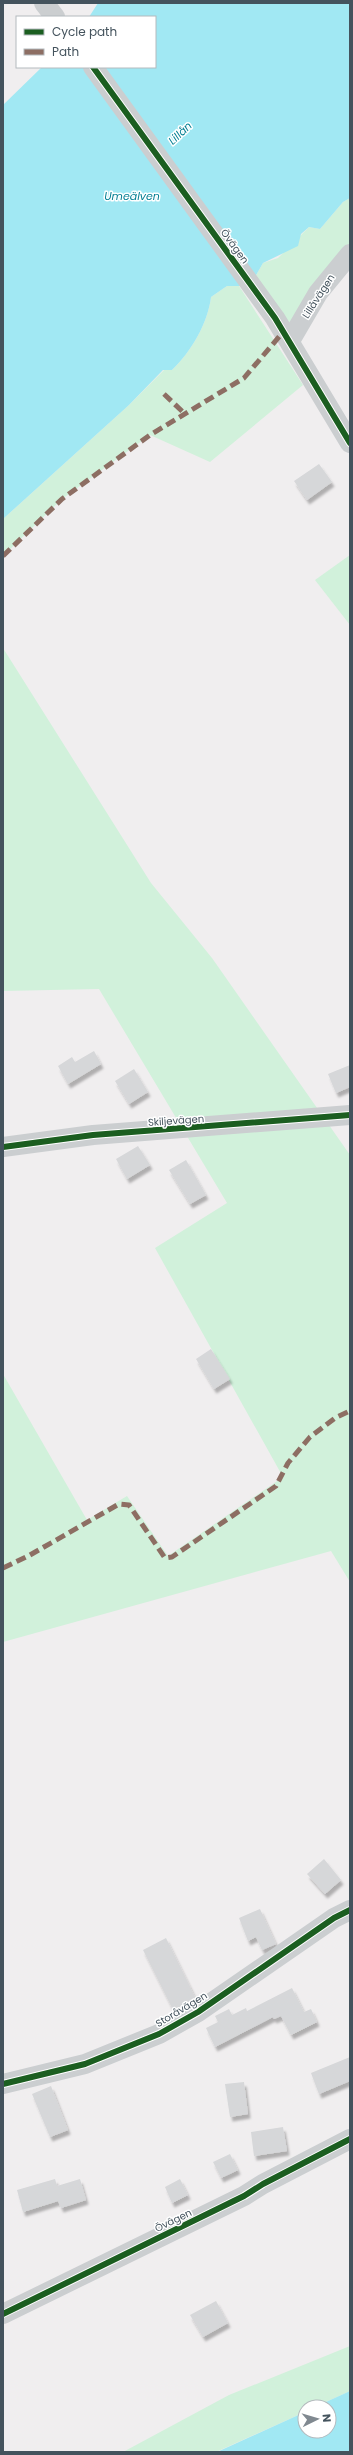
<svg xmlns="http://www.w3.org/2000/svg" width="353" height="2455" viewBox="0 0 353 2455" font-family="Poppins,sans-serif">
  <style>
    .green { fill: #d1f1db }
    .water { fill: #a1e8f3 }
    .building { fill: #d6d7d9; filter: url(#shadow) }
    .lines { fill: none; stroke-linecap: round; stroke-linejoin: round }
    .minor { stroke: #cbced0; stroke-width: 20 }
    .quiet { stroke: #8d6e63; stroke-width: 5; stroke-dasharray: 10 5; stroke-linecap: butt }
    .cycleway-casing { stroke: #fff; stroke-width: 8 }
    .cycleway { stroke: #1b5e20; stroke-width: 6 }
    .labels { text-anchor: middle; stroke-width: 3; stroke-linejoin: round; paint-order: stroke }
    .street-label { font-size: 10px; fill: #44535d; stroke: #fff }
    .water-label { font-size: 11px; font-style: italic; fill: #037f93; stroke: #fff }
  </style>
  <defs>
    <filter id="shadow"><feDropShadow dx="2.5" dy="4.5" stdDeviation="1" flood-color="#0004"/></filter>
  </defs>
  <rect width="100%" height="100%" fill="#f0eeef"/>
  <g class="green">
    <path d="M350,198V254L290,341L255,277L263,263L278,258L309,227L320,229L343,202Z"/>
    <path d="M227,286H239L303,385L210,462L150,435L62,499L3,556V519L129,405L164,370H172C191,352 208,323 211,297Z"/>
    <path d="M350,555V625L315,580Z"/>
    <path d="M3,648L151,883L212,958L350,1155V1582L331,1551L3,1642V1374L87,1520L127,1496L168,1556L283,1477L155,1248L227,1203L99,989L3,991Z"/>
    <path d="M350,2346V2391L315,2407H305V2412L216,2452H123L229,2395Z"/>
  </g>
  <g class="water">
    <path d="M98,3H350V198L343,202L320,229L309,227L301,234L298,246L263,263L255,277L239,286H227L211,297C208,323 191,352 172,370H163L129,405L3,519V105L42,67H155V17H89Z"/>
    <path d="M350,2391V2452H217L305,2412V2431H329V2407H315Z"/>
  </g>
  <g class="building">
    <path d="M319,464L332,482L307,500L294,481Z"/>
    <path d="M94,1051L101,1064L68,1084L58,1066L72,1057L75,1062Z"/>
    <path d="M350,1065V1087L336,1093L328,1074Z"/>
    <path d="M134,1069L148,1092L129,1104L115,1081Z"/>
    <path d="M138,1146L150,1165L127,1179L116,1159Z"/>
    <path d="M186,1160L206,1195L190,1204L169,1170Z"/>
    <path d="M211,1349L230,1379L214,1389L196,1359Z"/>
    <path d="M324,1859L341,1880L325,1894L307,1874Z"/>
    <path d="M260,1909L276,1944L262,1950L256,1937L248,1941L239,1918Z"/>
    <path d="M166,1938L196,1999L174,2012L143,1950Z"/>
    <path d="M292,1988L304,2012L311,2009L317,2022L291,2035L281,2016L274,2019L273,2017L215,2047L206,2028L218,2022L215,2016L229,2009L232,2015L246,2008L247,2011Z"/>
    <path d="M350,2057V2081L319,2094L311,2073Z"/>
    <path d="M244,2082L248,2114L230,2117L225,2084Z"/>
    <path d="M51,2086L68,2130L50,2137L32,2094Z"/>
    <path d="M283,2127L287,2151L254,2156L251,2132Z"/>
    <path d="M230,2154L238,2170L221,2178L213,2162Z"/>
    <path d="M55,2179L57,2186L80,2179L86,2200L61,2208L58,2201L23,2212L17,2190Z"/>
    <path d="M180,2179L188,2195L172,2203L165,2187Z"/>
    <path d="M216,2301L228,2323L203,2337L190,2315Z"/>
  </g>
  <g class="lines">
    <g class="minor">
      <path d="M44,3L55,17"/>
      <path d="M93,67L275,318L350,443"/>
      <path d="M290,341L318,293L350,254"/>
      <path d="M3,1147L93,1135L350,1115"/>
      <path d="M3,2084L85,2064L159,2034L198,2012L334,1918L350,1910"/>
      <path d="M3,2314L244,2196L263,2184L350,2139"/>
    </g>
    <g class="quiet">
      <path d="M164,394L184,413"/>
      <path d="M3,556L62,499L150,435L244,378L284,331"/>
      <path d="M3,1568L30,1555L119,1504L129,1505L165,1558L172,1557L276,1486L288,1463L310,1437L335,1418L350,1411"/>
    </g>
    <g class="cycleway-casing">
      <g id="cycleway">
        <path d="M93,67L275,318L350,443"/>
        <path d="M3,1147L93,1135L350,1115"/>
        <path d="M3,2084L85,2064L159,2034L198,2012L334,1918L350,1910"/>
        <path d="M3,2314L244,2196L263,2184L350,2139"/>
      </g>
    </g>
    <use href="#cycleway" class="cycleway"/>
  </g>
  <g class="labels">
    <g class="street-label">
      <text transform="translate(235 246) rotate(54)" y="4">Övägen</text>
      <text transform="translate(318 296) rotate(-57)" y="4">Lillåvägen</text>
      <text transform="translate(176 1120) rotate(-4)" y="4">Skiljevägen</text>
      <text transform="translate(181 2009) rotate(-31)" y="4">Storåvägen</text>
      <text transform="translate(173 2220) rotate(-26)" y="4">Övägen</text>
    </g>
    <g class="water-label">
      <text transform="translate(180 133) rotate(-43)" y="4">Lillån</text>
      <text x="132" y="200">Umeälven</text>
    </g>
  </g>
  <rect width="353" height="2455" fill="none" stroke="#44535d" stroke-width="8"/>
  <rect x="16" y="16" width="140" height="52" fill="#ffffff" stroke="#b4babe"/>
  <rect x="24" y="29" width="20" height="6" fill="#1b5e20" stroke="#b4babe"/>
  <text x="52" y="36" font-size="12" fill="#44535d">Cycle path</text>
  <rect x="24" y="49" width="20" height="6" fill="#8d6e63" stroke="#b4babe"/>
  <text x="52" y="56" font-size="12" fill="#44535d">Path</text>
  <g transform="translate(317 2419) rotate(85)"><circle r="19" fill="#ffffff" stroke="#b4babe"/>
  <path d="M0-3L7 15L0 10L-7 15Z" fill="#808990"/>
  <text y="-6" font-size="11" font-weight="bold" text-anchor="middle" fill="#44535d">N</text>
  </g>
</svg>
